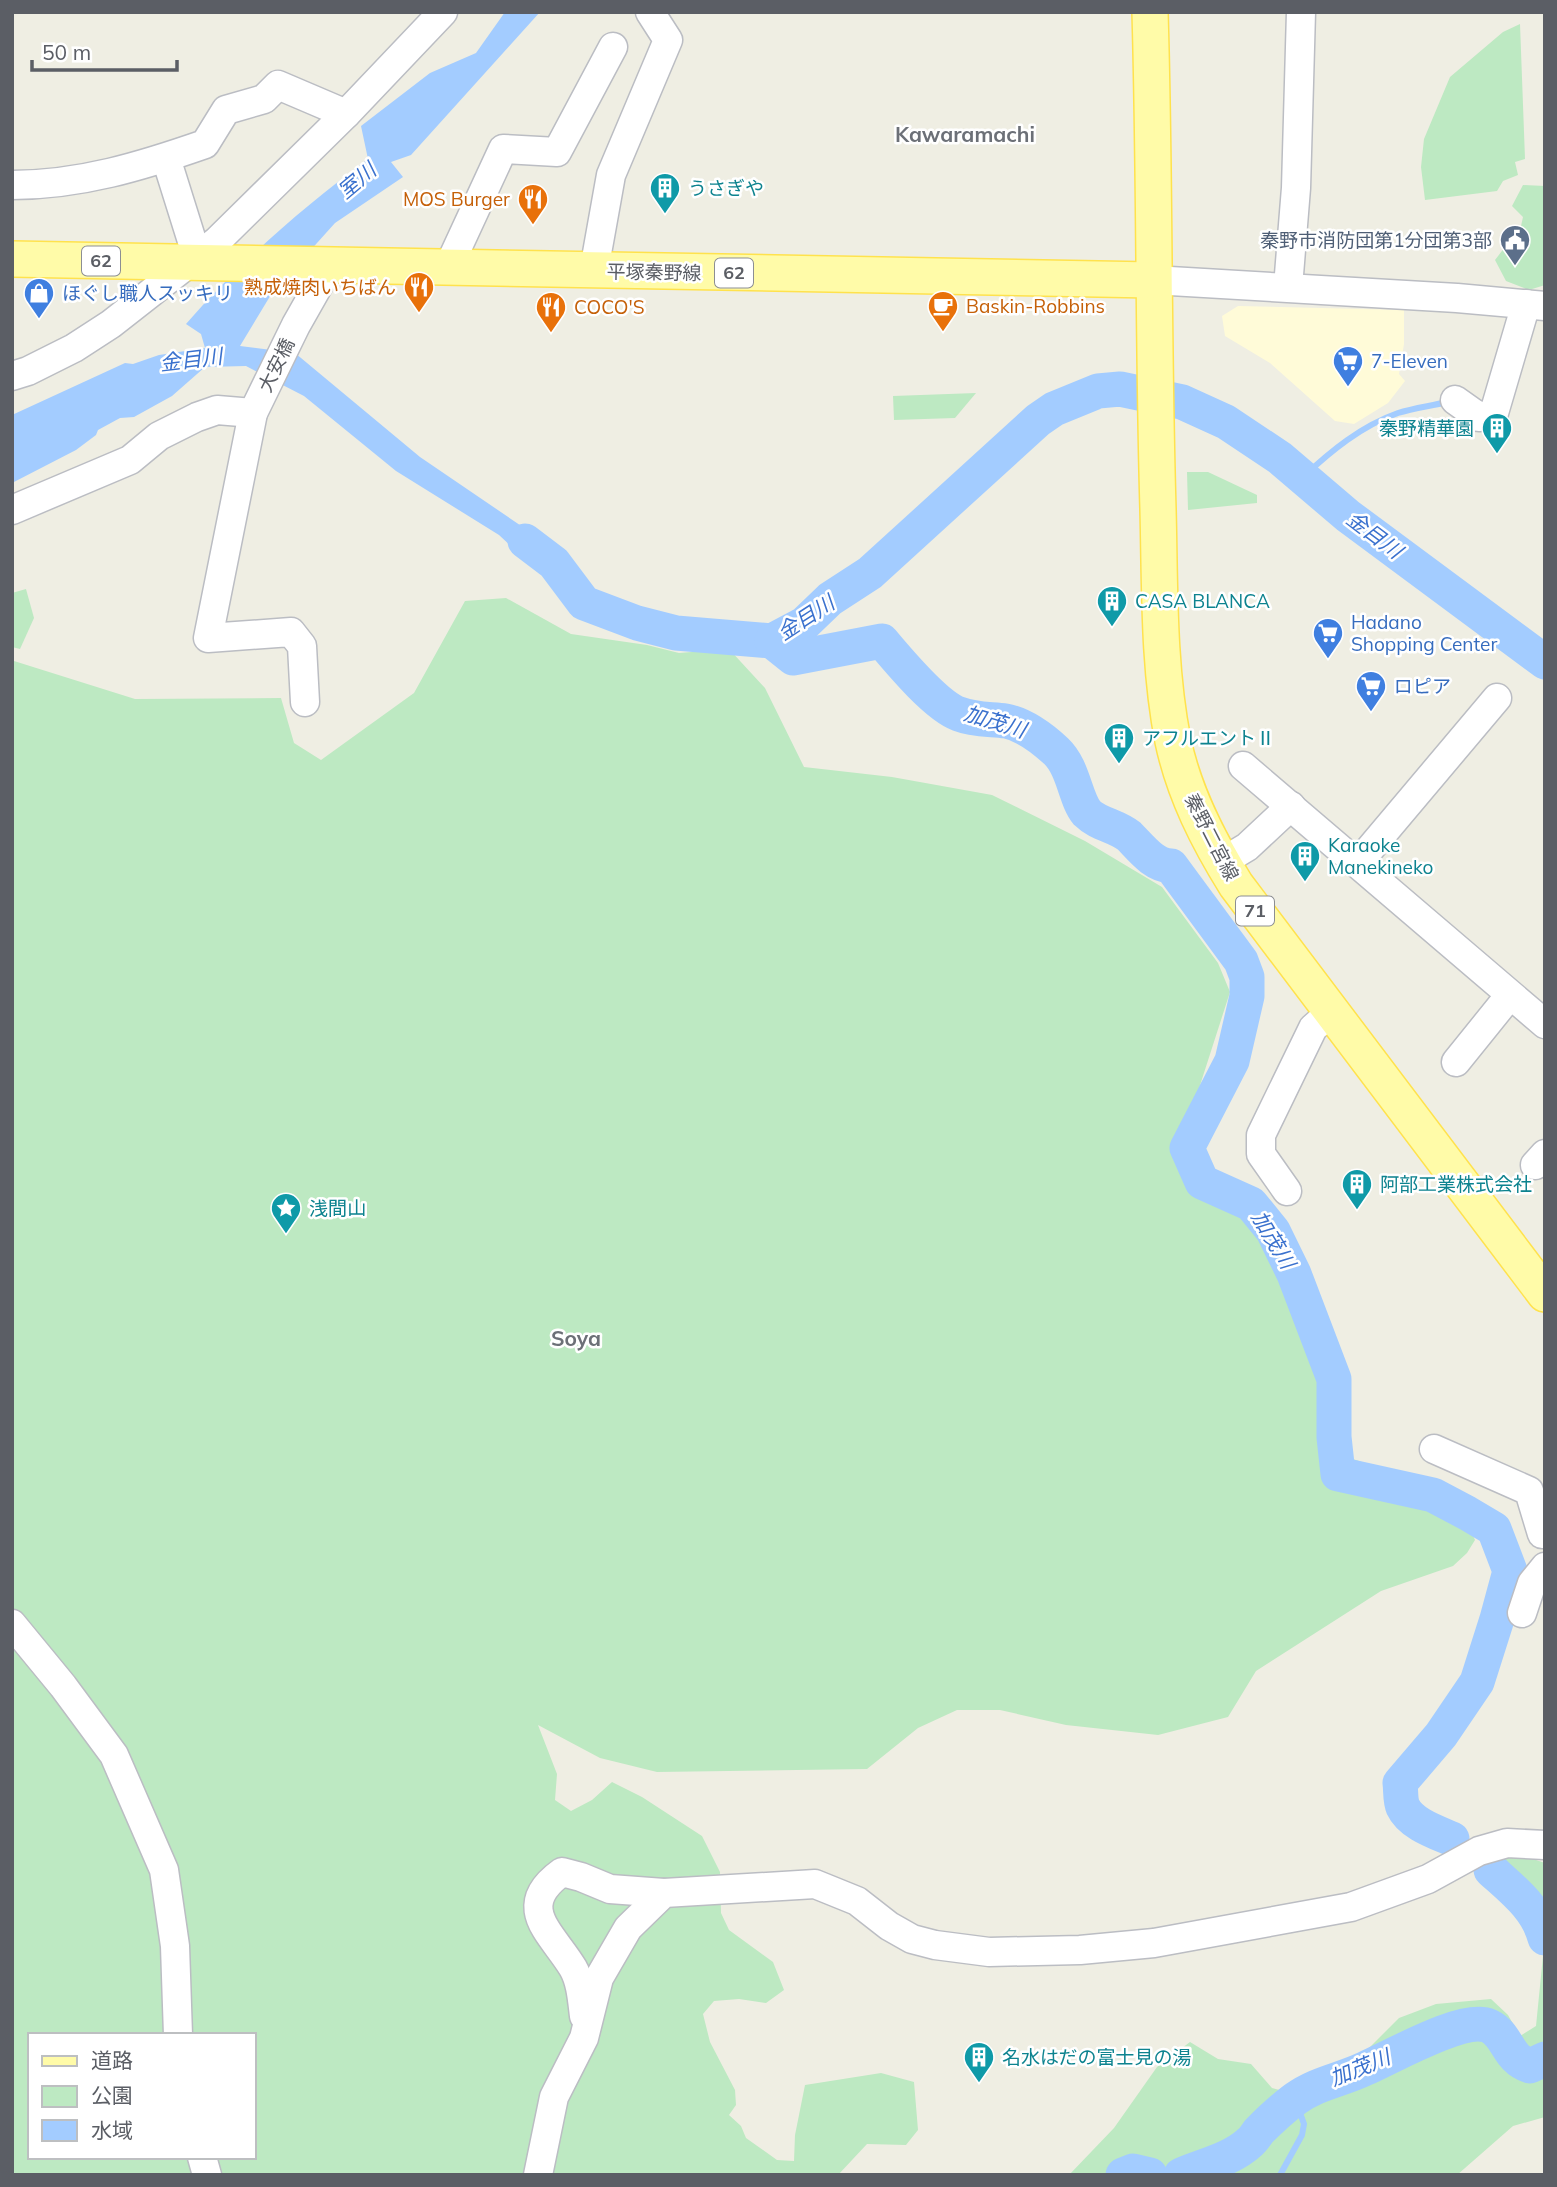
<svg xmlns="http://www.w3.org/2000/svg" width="1557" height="2187" viewBox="0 0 1557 2187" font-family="Mulish,'Noto Sans JP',sans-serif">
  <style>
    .commercial { fill: #fffbd8 }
    .green { fill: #bde9c2; fill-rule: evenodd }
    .water { fill: #a3ccff }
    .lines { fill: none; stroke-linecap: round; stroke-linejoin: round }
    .stream { stroke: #a3ccff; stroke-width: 6 }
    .river { stroke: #a3ccff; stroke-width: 35 }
    .minor-casing { stroke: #bbbdc3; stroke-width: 31 }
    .major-casing { stroke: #ffe24d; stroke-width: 38 }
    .minor { stroke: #fff; stroke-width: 28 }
    .major { stroke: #fffba8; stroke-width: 35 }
    .labels { text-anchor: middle; stroke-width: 5; stroke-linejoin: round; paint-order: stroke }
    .shield { fill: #fff; stroke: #8c8e93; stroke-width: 2 }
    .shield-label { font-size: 18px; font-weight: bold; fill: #5b5e65 }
    .culture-label { font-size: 19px; fill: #0d838f; stroke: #fff; text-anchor: start }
    .food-label { font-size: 19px; fill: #c56008; stroke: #fff; text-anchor: end }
    .service-label { font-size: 19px; fill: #4e5e75; stroke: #fff; text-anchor: end }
    .street-label { font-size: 19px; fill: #5b5e65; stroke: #fff }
    .shop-label { font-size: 19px; fill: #366cbe; stroke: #fff; text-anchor: start }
    .neighbourhood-label { font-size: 21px; font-weight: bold; fill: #6c7077; stroke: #fff }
    .water-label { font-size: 21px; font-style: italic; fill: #3a71ce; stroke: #fff }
  </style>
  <rect width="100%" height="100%" fill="#efeee3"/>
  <path class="commercial" d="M1238,306L1404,310V344L1399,374L1405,381L1388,403L1354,424L1335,421L1270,363L1225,336L1222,316Z"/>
  <g class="green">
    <path d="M1520,24L1525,159L1515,162L1518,175L1503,181L1497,191L1425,200L1421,167L1424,139L1450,77L1503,32Z"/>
    <path d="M1523,185L1545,186V285L1529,290L1506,281L1495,260L1521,226L1523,217L1512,206Z"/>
    <path d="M976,393L955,418L894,420L893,396Z"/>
    <path d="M1187,472H1208L1257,495V503L1188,510Z"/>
    <path d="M26,589L34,618L20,649L12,647V593Z"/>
    <path d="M506,598L571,634L647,645L679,653L729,649L765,688L804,767L892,777L992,795L1085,841L1162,887L1218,963L1230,992L1185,1132L1214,1198L1264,1232L1317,1376L1350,1458L1406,1477L1447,1498L1466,1520L1475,1540L1467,1553L1453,1566L1381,1591L1256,1671L1228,1717L1158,1735L1066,1725L1000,1710H957L918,1728L867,1769L657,1772L600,1758L538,1725L557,1774L555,1800L571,1811L592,1800L612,1782L642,1797L702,1836L720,1872L721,1913L729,1930L773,1962L784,1990L766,2003L739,1999L714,2001L703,2014L710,2042L735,2090L736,2105L729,2115L741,2126L746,2138L777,2160L794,2161L795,2135L805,2085L881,2073L914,2082L918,2130L906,2145L867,2144L838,2175H12V665L14,661L135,699L281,698L294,743L321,760L414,693L465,601ZM30,2035H254V2157H30Z"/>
    <path d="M1505,1856L1527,1857L1545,1863V2117L1513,2126L1457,2175H1069L1114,2128L1157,2067L1190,2042L1218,2059L1251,2064L1272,2088L1302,2096L1322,2074L1340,2070L1369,2048L1399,2018L1436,2004L1491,1999L1508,2015L1520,2036L1536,2026L1543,1956L1538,1933L1514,1900L1489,1886L1481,1875L1488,1862Z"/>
  </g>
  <path class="water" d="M505,12H540L411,155L391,162L403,177L335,223L272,293L240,346L295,353L420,457L561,553L566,574L514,549L499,535L396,471L304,396L246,366L205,367L172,396L134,417L120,418L98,430L96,435L76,450L12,483V415L125,363L133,364L159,355L205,348L201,334L186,324C240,262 302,208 368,159L361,126L430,73L476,53Z"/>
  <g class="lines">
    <g class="stream">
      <path d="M1303,477C1331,451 1361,426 1398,413C1414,408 1431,406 1447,402"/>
      <path d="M1280,2175L1302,2135L1304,2124L1295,2099"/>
    </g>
    <g class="river">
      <path d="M525,541L554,563L584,603L637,623L676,633L772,641L804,624L830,599L870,573L1038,420L1054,409L1098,391L1120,389L1182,402L1226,422L1280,458L1348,516L1545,662"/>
      <path d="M772,641L793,658L882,641C899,661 935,705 959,714C974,720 990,719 1006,721C1025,725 1042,738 1056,751C1074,768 1075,799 1087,813C1098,824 1117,826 1129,836C1141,848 1153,865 1171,866L1241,961L1247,977V996L1232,1061L1187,1148L1202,1182L1251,1204L1273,1231L1294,1274L1334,1379V1437L1338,1474L1433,1495L1467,1513L1494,1529L1510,1571L1497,1619L1477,1682L1441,1735L1400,1783C1401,1790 1400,1800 1403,1807C1411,1824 1436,1832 1452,1839"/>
      <path d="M1491,1870C1513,1890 1537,1908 1545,1938"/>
      <path d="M1123,2175L1133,2171L1150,2175"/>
      <path d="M1181,2175C1202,2166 1232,2159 1249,2143C1253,2140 1256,2135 1259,2131C1270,2120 1283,2108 1295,2099C1317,2083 1341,2080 1364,2069C1390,2058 1463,2015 1489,2026C1508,2035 1507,2059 1530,2066L1545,2059"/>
    </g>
    <g class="minor-casing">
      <g id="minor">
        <path d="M166,158L192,241L201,254"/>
        <path d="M12,185C80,185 142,166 205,144L226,110L264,99L278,85L346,114"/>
        <path d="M448,268L503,149L557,152L613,47"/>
        <path d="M594,270L611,175L668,40L650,12"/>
        <path d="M1153,280L1457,298L1545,306"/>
        <path d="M1288,287L1296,188L1301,12"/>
        <path d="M12,376L28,371L74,348L111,324L217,241L346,114L443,12"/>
        <path d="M1455,400L1479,417L1494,413L1526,304"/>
        <path d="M12,510L130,460L159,436L197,417L217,410L253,413"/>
        <path d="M305,702L302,646L291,632L208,638L253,413L296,325L330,265"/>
        <path d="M1243,766L1545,1024"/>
        <path d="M1222,862L1247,847L1291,806"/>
        <path d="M1358,863L1497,698"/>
        <path d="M1456,1062L1510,995"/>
        <path d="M1535,1165L1545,1154"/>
        <path d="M1287,1191L1261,1154V1135L1313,1028L1331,1012"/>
        <path d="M1434,1449L1529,1491L1542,1534H1545"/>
        <path d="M1522,1613L1532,1583L1545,1567"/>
        <path d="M12,1624L63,1686L114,1755L164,1870L175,1946L178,2035"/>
        <path d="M584,2016C582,2000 581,1982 573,1968C552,1933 513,1907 562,1872L581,1877L610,1889L664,1893"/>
        <path d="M202,2157L207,2175"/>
        <path d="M538,2175L554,2097L584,2038L599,1978L628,1928L664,1893L815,1884L857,1901L889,1926L912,1939L935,1945L989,1952L1080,1950L1154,1943L1351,1907L1428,1879L1479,1851L1507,1843L1545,1845"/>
      </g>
    </g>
    <g class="major-casing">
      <g id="major">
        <path d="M1150,12C1155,178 1153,343 1158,509C1160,585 1158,665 1173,741C1184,793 1208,840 1236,885L1545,1294"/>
        <path d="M12,259L1153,280"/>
      </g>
    </g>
    <use href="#minor" class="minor"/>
    <use href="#major" class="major"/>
  </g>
  <defs>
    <g id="building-pin" transform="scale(1.575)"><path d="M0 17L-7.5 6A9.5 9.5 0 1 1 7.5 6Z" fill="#0f9aa8" stroke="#fff"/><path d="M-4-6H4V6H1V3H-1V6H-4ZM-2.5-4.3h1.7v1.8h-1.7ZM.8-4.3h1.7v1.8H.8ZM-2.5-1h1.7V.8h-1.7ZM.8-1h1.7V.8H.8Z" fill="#fff"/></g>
    <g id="restaurant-pin" transform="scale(1.575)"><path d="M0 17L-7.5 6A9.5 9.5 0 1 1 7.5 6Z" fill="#e8710a" stroke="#fff"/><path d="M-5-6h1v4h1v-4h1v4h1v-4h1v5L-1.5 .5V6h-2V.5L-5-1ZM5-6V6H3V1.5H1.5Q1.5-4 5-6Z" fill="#fff"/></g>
    <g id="civic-pin" transform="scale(1.575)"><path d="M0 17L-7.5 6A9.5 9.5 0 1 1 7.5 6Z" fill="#5c6f8a" stroke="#fff"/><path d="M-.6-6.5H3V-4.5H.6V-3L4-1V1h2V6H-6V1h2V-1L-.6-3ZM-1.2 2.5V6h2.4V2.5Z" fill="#fff"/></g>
    <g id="shop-pin" transform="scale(1.575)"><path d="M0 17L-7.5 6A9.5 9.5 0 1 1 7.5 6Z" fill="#3f7fe0" stroke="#fff"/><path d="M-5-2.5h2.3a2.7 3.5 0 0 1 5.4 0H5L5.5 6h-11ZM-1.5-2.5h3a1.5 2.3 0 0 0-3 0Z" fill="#fff"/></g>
    <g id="cafe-pin" transform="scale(1.575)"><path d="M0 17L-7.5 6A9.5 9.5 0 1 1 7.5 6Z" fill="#e8710a" stroke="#fff"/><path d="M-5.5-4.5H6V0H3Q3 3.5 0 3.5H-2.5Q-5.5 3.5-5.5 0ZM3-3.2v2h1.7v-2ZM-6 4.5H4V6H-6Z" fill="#fff"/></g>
    <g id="supermarket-pin" transform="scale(1.575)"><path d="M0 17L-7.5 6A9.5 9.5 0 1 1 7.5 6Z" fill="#3f7fe0" stroke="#fff"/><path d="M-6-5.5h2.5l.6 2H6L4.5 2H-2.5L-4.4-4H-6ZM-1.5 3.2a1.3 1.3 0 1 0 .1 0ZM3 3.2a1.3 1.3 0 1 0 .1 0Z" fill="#fff"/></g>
    <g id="sight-pin" transform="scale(1.575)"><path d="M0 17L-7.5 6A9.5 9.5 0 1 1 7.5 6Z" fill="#0f9aa8" stroke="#fff"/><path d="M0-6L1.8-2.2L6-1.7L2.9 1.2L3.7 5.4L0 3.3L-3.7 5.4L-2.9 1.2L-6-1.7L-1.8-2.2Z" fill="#fff"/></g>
  </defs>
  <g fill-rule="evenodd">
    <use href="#building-pin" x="665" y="188"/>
    <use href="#restaurant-pin" x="533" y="199"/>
    <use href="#civic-pin" x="1515" y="240"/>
    <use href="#restaurant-pin" x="419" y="287"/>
    <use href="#shop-pin" x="39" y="293"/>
    <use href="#cafe-pin" x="943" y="306"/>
    <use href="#restaurant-pin" x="551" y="307"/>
    <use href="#supermarket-pin" x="1348" y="361"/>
    <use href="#building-pin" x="1497" y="428"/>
    <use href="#building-pin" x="1112" y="601"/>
    <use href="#supermarket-pin" x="1328" y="633"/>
    <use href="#supermarket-pin" x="1371" y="686"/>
    <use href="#building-pin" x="1119" y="738"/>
    <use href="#building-pin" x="1305" y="856"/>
    <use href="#building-pin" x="1357" y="1184"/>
    <use href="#sight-pin" x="286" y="1208"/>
    <use href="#building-pin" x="979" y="2057"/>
  </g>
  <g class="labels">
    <g class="shield">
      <rect x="82" y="246.5" width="38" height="29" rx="5"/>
      <rect x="715" y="258.5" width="38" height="29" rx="5"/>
      <rect x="1236" y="896.5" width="38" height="29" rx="5"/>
    </g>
    <g class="shield-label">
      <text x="101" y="267">62</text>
      <text x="734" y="279">62</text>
      <text x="1255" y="917">71</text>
    </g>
    <g class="culture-label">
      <text x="688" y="195">うさぎや</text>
      <text x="1474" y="435" text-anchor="end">秦野精華園</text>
      <text x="1135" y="608">CASA BLANCA</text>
      <text x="1142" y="745">アフルエントⅡ</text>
      <text x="1328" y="852">Karaoke<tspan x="1328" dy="22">Manekineko</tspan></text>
      <text x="1380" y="1191">阿部工業株式会社</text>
      <text x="309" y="1215">浅間山</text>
      <text x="1002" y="2064">名水はだの富士見の湯</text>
    </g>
    <g class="food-label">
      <text x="510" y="206">MOS Burger</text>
      <text x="396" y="294">熟成焼肉いちばん</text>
      <text x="966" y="313" text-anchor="start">Baskin-Robbins</text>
      <text x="574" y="314" text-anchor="start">COCO'S</text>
    </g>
    <g class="service-label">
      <text x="1492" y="247">秦野市消防団第1分団第3部</text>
    </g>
    <g class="street-label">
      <text transform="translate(654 272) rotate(1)" y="7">平塚秦野線</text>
      <text transform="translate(276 365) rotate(-64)" y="7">大安橋</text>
      <text transform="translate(1212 837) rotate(63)" y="7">秦野二宮線</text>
    </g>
    <g class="shop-label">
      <text x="62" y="300">ほぐし職人スッキリ</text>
      <text x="1371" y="368">7-Eleven</text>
      <text x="1351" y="629">Hadano<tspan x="1351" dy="22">Shopping Center</tspan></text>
      <text x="1394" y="693">ロピア</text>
    </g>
    <g class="neighbourhood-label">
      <text x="965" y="142">Kawaramachi</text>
      <text x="576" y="1346">Soya</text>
    </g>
    <g class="water-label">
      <text transform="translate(357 181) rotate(-40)" y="7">室川</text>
      <text transform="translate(191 360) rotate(-7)" y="7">金目川</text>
      <text transform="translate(1374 535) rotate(37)" y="7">金目川</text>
      <text transform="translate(806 618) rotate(-33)" y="7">金目川</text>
      <text transform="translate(995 722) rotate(17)" y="7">加茂川</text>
      <text transform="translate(1273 1240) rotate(59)" y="7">加茂川</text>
      <text transform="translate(1360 2068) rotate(-22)" y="7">加茂川</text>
    </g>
  </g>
  <rect width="1557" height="2187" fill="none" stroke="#5b5e65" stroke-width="28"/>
  <rect x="28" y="2033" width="228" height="126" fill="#ffffff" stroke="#bdbfc1" stroke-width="2"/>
  <rect x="42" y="2056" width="35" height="10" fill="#fffba8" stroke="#bdbfc1" stroke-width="2"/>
  <text x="91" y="2068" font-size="21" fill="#5b5e65">道路</text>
  <rect x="42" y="2086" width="35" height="21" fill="#bde9c2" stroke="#bdbfc1" stroke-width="2"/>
  <text x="91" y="2103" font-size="21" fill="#5b5e65">公園</text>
  <rect x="42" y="2120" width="35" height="21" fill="#a3ccff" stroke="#bdbfc1" stroke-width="2"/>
  <text x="91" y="2138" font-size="21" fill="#5b5e65">水域</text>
  <path d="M32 60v10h145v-10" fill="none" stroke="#5b5e65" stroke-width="3.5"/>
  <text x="42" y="60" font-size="21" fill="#5b5e65" stroke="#ffffff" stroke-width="5" paint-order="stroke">50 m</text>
</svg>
